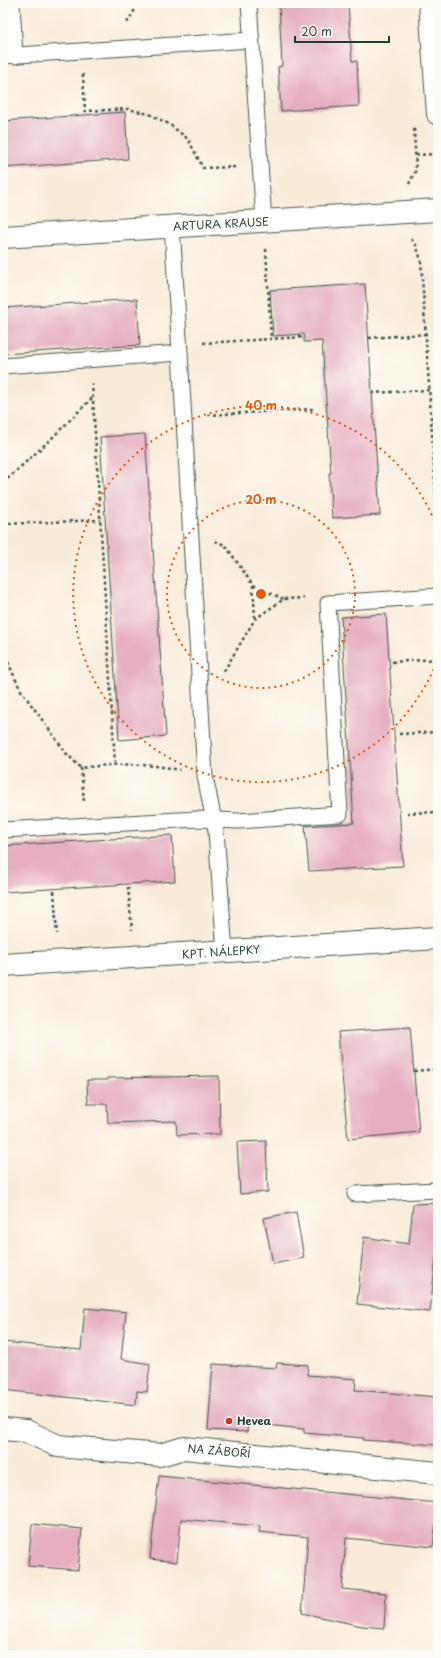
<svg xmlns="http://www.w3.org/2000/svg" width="441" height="1658" viewBox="0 0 441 1658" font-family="'Playpen Sans',sans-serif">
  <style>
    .building { fill: #e5aec1 }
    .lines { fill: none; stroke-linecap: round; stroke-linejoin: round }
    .lane-casing { stroke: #40574d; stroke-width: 17 }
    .street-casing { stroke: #40574d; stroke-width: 24 }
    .path { stroke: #40574d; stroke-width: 2.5; stroke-dasharray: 3 3; stroke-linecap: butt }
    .lane { stroke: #fff; stroke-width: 15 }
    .street { stroke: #fff; stroke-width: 22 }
    .ring { fill: none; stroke: #e8590c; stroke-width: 2; stroke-dasharray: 2 4 }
    .poi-dot { fill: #c8321e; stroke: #fdfcf7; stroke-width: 1.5 }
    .labels { text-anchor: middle; stroke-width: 3; stroke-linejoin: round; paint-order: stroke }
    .street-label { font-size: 11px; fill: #1f3d34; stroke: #fdfcf7 }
    .poi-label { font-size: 11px; font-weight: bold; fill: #1f3d34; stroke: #fdfcf7; text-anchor: start }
    .centre { fill: #e8590c; stroke: #fdfcf7; stroke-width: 2 }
    .ring-label { font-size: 12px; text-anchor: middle; font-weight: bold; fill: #e8590c; stroke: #fdfcf7; stroke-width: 3; stroke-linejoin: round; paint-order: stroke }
  </style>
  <rect width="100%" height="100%" fill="#fdfcf7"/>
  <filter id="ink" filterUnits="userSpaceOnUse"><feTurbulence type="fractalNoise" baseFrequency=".025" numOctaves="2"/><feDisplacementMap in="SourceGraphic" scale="8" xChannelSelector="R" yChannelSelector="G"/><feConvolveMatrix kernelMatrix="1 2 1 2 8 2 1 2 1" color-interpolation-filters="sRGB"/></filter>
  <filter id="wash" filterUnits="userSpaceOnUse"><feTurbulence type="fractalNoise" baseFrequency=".012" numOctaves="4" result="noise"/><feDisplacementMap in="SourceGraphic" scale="16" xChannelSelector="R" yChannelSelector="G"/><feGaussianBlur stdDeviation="0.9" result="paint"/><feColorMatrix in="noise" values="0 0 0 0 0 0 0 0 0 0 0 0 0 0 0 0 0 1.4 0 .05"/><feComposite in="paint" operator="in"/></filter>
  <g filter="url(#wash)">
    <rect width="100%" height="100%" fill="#f8ecd9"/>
    <g id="blocks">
      <g class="building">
        <path d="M279,3H348L352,61H357L359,106L281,111L278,67L282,66Z"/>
        <path d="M125,112L128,159L3,168V121Z"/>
        <path d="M365,284L380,515L332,518L329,473H331L322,341L304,342V334L273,336L270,290Z"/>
        <path d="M137,299L140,345L3,354V308Z"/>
        <path d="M145,434L166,736L119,740L100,437Z"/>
        <path d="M386,614L403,866L309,871L305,826L354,823L341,617Z"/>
        <path d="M172,835L175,881L3,892V846Z"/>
        <path d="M410,1027L419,1132L348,1139L338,1032Z"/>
        <path d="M219,1076L220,1134L177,1135L176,1121L108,1123L107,1104H88L87,1080H107V1078Z"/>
        <path d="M266,1141L268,1192L240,1194L237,1142Z"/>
        <path d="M438,1203V1238L430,1312L357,1304L364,1237L409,1244L413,1204Z"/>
        <path d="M296,1212L304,1258L273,1264L264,1218Z"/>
        <path d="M85,1308L126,1312L121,1359L150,1364L147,1392L137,1391L136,1405L3,1390V1342L81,1350Z"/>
        <path d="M277,1363L308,1365L307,1375L356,1379L355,1390L438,1397V1445L363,1440L364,1438L304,1433V1429L248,1423L247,1432L208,1430L213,1364L276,1368Z"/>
        <path d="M159,1476L438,1503L433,1547L346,1538L342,1589L386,1593L384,1628L362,1626L302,1613L308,1537L259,1532L260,1526L181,1519L177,1562L150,1559Z"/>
        <path d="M32,1524L82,1529L78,1570L28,1566Z"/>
      </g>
    </g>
  </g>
  <g filter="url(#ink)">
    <use href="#blocks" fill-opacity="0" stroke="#40574d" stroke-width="1"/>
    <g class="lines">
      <g class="lane-casing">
        <g id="lane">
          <path d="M12,3L15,56"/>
          <path d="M249,3L264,222"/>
          <path d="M3,56L251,40"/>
          <path d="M180,353L205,776L216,831L225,952"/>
          <path d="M3,366L180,353L172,226"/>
          <path d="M3,830L197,819L238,821L340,814L328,603L438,596"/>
          <path d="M355,1194L438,1190"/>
        </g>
      </g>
      <g class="street-casing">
        <g id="street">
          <path d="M430,3L438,114"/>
          <path d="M3,237L438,210"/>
          <path d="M3,965L438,938"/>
          <path d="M3,1429L26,1431L58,1446L160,1455L184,1448L438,1473"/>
        </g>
      </g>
      <g class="path">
        <path d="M127,23L139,3"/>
        <path d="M83,74L85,111L128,109L149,114L169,124L188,139L203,168L237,167"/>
        <path d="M416,155L438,154"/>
        <path d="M409,184L416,170L414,127"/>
        <path d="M411,239L416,245L421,260L438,528"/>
        <path d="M266,249L271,339"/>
        <path d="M369,338L426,334"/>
        <path d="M203,343L304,337"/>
        <path d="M92,383L115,763"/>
        <path d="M372,393L429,390"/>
        <path d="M208,415L313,409"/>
        <path d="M3,483L51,439L92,398"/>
        <path d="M3,524L100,520"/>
        <path d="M215,541L225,545L253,585L283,599"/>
        <path d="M253,585L255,618"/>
        <path d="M3,651L20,689L66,753L81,768C116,763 146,763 180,770"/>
        <path d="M392,662L438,659"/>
        <path d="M224,671L255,619L284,599L304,598"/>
        <path d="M399,734L438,732"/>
        <path d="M81,768L84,801"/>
        <path d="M407,813L438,812"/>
        <path d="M128,887L132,930"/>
        <path d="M54,891L57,934"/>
        <path d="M414,1071L438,1069"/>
      </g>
      <use href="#lane" class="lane"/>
      <use href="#street" class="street"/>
    </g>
  </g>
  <g class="ring">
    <circle cx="261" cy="594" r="94"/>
    <path d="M438 658A188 188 0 1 1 438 530"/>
  </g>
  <circle class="poi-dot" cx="229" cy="1421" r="4"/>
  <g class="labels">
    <g class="street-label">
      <text transform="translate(221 224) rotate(-3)" y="4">ARTURA KRAUSE</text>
      <text transform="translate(221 952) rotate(-4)" y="4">KPT. NÁLEPKY</text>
      <text transform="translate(219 1451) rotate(5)" y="4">NA ZÁBOŘÍ</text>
    </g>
    <g class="poi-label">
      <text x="237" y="1425">Hevea</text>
    </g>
  </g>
  <circle cx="261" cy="594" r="6" class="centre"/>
  <g class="ring-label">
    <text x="261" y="410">40 m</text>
    <text x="261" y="504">20 m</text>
  </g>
  <rect width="441" height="1658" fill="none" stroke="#fdfcf7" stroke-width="16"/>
  <path d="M295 36v6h94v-6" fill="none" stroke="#1f3d34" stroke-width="2"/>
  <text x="301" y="36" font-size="12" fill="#1f3d34" stroke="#fdfcf7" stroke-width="3" paint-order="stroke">20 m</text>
</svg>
